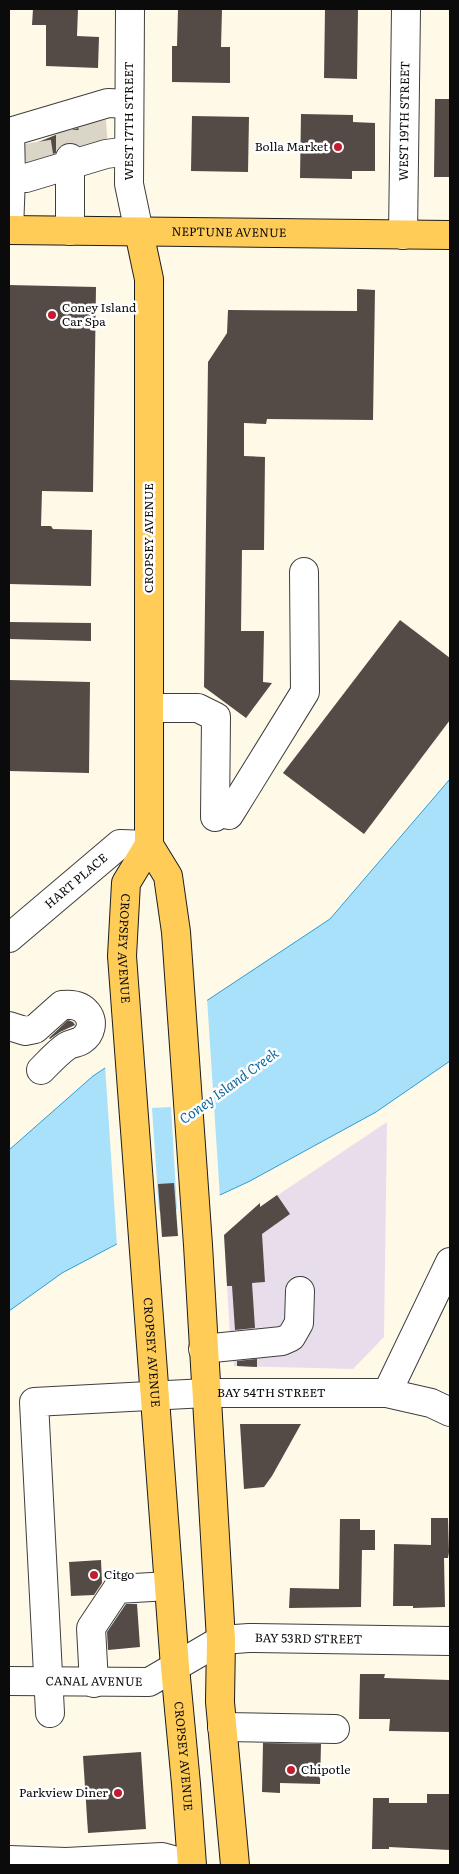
<svg xmlns="http://www.w3.org/2000/svg" width="459" height="1874" viewBox="0 0 459 1874" font-family="Literata,serif">
  <style>
    .industrial { fill: #e8deeb }
    .water { fill: #aae1fa; stroke: #2d9dd5 }
    .pier { fill: #fff9e8; fill-rule: evenodd }
    .building { fill: #544b47 }
    .lines { fill: none; stroke-linecap: round; stroke-linejoin: round }
    .minor-tunnel { stroke: #dad5c7; stroke-width: 28; stroke-dasharray: 28 14; stroke-linecap: butt }
    .minor-casing { stroke: #3e3e3e; stroke-width: 30 }
    .major-casing { stroke: #1c1c1c; stroke-width: 30 }
    .minor { stroke: #fff; stroke-width: 28 }
    .major { stroke: #ffcc58; stroke-width: 28 }
    .poi-dot { fill: #c11c2f; stroke: #fff; stroke-width: 2 }
    .labels { text-anchor: middle; stroke-width: 5; stroke-linejoin: round; paint-order: stroke }
    .street-label { font-size: 12px; fill: #0b0b0b; stroke: #fff }
    .poi-label { font-size: 12px; fill: #0b0b0b; stroke: #fff; text-anchor: start }
    .water-label { font-size: 14px; font-style: italic; fill: #0e6ba2; stroke: #fff }
  </style>
  <rect width="100%" height="100%" fill="#fff9e8"/>
  <path class="industrial" d="M387,1122L384,1337L353,1369L234,1366L230,1335L224,1235L260,1203V1207Z"/>
  <path class="water" d="M450,779V1061L376,1112L250,1181L130,1237L62,1273L9,1311V1150L93,1076L330,919Z"/>
  <path class="pier" d="M207,998L220,1198L117,1246L105,1065ZM171,1107L177,1209L159,1211L152,1108Z"/>
  <g class="building">
    <path d="M33,9H78L77,36L99,37L98,68L46,66V25H32Z"/>
    <path d="M178,9H222L221,47H230V83L172,82V46H177Z"/>
    <path d="M325,9H358L357,79L324,78Z"/>
    <path d="M435,99H450V177H434Z"/>
    <path d="M301,114L353,115V122L375,123V171H352V179L300,178Z"/>
    <path d="M192,116L249,117L248,172L191,171Z"/>
    <path d="M98,122V140L79,146L70,142L63,144L56,153L26,162V147L58,134Z"/>
    <path d="M9,285L96,287L93,492L42,491L41,526H51L53,529L92,530L91,586L9,584Z"/>
    <path d="M357,289L375,290L373,420L267,419L266,424L244,423V456L265,457L264,550H242L241,631H264L263,682L272,683L246,718L204,687L208,362L227,333L228,310L357,311Z"/>
    <path d="M400,620L450,658V720L364,834L283,773Z"/>
    <path d="M9,622L91,623V641L9,639Z"/>
    <path d="M9,680L90,682L89,773L9,771Z"/>
    <path d="M68,1020L73,1022L75,1025L60,1032L50,1039L49,1038Z"/>
    <path d="M174,1183L178,1236L162,1237L158,1184Z"/>
    <path d="M277,1195L290,1214L262,1234L265,1282L252,1283L255,1328L235,1330L232,1286H227L224,1235L260,1203V1207Z"/>
    <path d="M257,1359V1367L237,1366V1361Z"/>
    <path d="M240,1424H301L272,1476L264,1487L244,1489Z"/>
    <path d="M431,1518H448L449,1552L448,1558H444L445,1607L413,1608V1606H393L394,1544L431,1545Z"/>
    <path d="M340,1519H360V1530H375V1550H362L361,1607L289,1608L290,1588L339,1589Z"/>
    <path d="M101,1560L102,1583L94,1595L71,1596L69,1562Z"/>
    <path d="M126,1604H137L140,1647L108,1650L107,1632Z"/>
    <path d="M360,1674H385L384,1678L450,1680V1732L389,1731L390,1719H359Z"/>
    <path d="M263,1743L321,1744L320,1784L280,1783V1793L262,1792Z"/>
    <path d="M141,1752L146,1829L88,1833L83,1756Z"/>
    <path d="M427,1794H450V1850L389,1847V1849H372L373,1798H389V1803H427Z"/>
  </g>
  <g class="lines">
    <g class="minor-tunnel">
      <path d="M92,121L94,150"/>
      <path d="M37,142L41,168"/>
      <path d="M70,158V129"/>
    </g>
    <g class="minor-casing">
      <g id="minor">
        <path d="M130,9L129,184L139,232"/>
        <path d="M11,177L26,178L106,154L129,151"/>
        <path d="M9,230L11,177L10,132L108,103L129,104"/>
        <path d="M70,231V158"/>
        <path id="s1" d="M403,235L406,9"/>
        <path d="M149,708H198L216,717L215,817"/>
        <path d="M229,815L305,692L304,572"/>
        <path id="s2" d="M9,938L120,844L149,845"/>
        <path d="M9,1026L25,1031L35,1029L62,1005C71,1004 81,1005 87,1013C94,1022 91,1034 82,1040C78,1043 72,1043 67,1046C58,1052 49,1062 41,1070"/>
        <path d="M203,1349L282,1341L291,1337L299,1323L300,1291"/>
        <path d="M387,1393L450,1262"/>
        <path id="s3" d="M9,1681L149,1682L221,1640L249,1638L450,1641"/>
        <path d="M94,1683L91,1628L117,1589L169,1586"/>
        <path id="s4" d="M50,1713L34,1402L206,1393H387L431,1403L450,1412"/>
        <path d="M222,1727L335,1729"/>
        <path d="M9,1860L66,1862L162,1857L191,1865"/>
      </g>
    </g>
    <g class="major-casing">
      <g id="major">
        <path id="s5" d="M9,230L450,235"/>
        <path d="M139,232L149,279V845L168,876L176,932L198,1245L221,1640L220,1702L235,1865"/>
        <path id="s6" d="M149,845L126,883L122,956L175,1667L186,1784L192,1865"/>
      </g>
    </g>
    <use href="#minor" class="minor"/>
    <use href="#major" class="major"/>
  </g>
  <g class="poi-dot">
    <circle cx="338" cy="147" r="5"/>
    <circle cx="52" cy="315" r="5"/>
    <circle cx="94" cy="1575" r="5"/>
    <circle cx="291" cy="1770" r="5"/>
    <circle cx="118" cy="1793" r="5"/>
  </g>
  <g class="labels">
    <g class="street-label">
      <text transform="translate(129 121) rotate(-90)" y="4">WEST 17TH STREET</text>
      <text dy="4" stroke="none"><textPath href="#s1" startOffset="114">WEST 19TH STREET</textPath></text>
      <text dy="4" stroke="none"><textPath href="#s5" startOffset="220">NEPTUNE AVENUE</textPath></text>
      <text transform="translate(149 538) rotate(-90)" y="4">CROPSEY AVENUE</text>
      <text dy="4" stroke="none"><textPath href="#s2" startOffset="88">HART PLACE</textPath></text>
      <text dy="4" stroke="none"><textPath href="#s6" startOffset="110">CROPSEY AVENUE</textPath></text>
      <text dy="4" stroke="none"><textPath href="#s6" startOffset="515">CROPSEY AVENUE</textPath></text>
      <text dy="4" stroke="none"><textPath href="#s4" startOffset="549">BAY 54TH STREET</textPath></text>
      <text dy="4" stroke="none"><textPath href="#s3" startOffset="311">BAY 53RD STREET</textPath></text>
      <text dy="4" stroke="none"><textPath href="#s3" startOffset="85">CANAL AVENUE</textPath></text>
      <text dy="4" stroke="none"><textPath href="#s6" startOffset="920">CROPSEY AVENUE</textPath></text>
    </g>
    <g class="poi-label">
      <text x="328" y="151" text-anchor="end">Bolla Market</text>
      <text x="62" y="312">Coney Island<tspan x="62" dy="14">Car Spa</tspan></text>
      <text x="104" y="1579">Citgo</text>
      <text x="301" y="1774">Chipotle</text>
      <text x="108" y="1797" text-anchor="end">Parkview Diner</text>
    </g>
    <g class="water-label">
      <text transform="translate(229 1086) rotate(-36)" y="5">Coney Island Creek</text>
    </g>
  </g>
  <rect width="459" height="1874" fill="none" stroke="#0b0b0b" stroke-width="20"/>
</svg>
